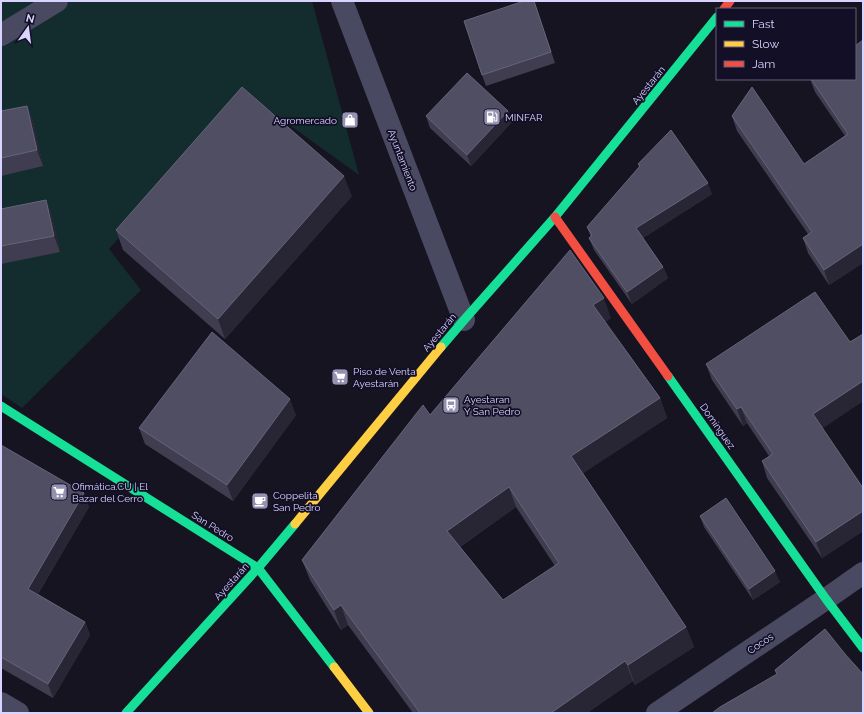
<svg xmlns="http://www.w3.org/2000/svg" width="864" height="714" viewBox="0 0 864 714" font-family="Raleway,sans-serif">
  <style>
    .green { fill: #132c2d }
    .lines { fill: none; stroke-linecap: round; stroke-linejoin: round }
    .street { stroke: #4a4962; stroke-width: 22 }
    .fast { stroke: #16e098; stroke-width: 9 }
    .slow { stroke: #ffcf43; stroke-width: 9 }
    .jam { stroke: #f24e42; stroke-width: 9 }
    .wall { fill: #403d50; fill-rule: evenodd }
    .shaded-wall { fill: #282635 }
    .building { fill: #504e63; stroke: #66637b; fill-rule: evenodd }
    .labels { text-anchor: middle; stroke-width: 3.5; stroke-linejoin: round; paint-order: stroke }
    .street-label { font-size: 10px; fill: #d9d4ff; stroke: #130f26 }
    .poi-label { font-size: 10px; fill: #d9d4ff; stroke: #130f26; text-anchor: start }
  </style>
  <rect width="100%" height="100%" fill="#161421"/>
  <path class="green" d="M1,1H312L359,175L249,96L109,249L141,290L22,408L1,394Z"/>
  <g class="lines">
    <g class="street">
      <path d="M342,1L464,320"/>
      <path d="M1,35L57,1"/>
      <path d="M1,703L18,713"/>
      <path d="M657,713L826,599L863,573"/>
    </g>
    <g class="fast">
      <path d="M441,347L464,320L555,217L717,17"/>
      <path d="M668,376L826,599L863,648"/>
      <path d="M1,406L258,568L334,667"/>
      <path d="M126,713L258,568L295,524"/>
    </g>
    <g class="slow">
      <path d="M295,524L441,347"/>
      <path d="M334,667L369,713"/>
    </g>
    <g class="jam">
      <path d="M724,9L730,1"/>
      <path d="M555,217L668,376"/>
    </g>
  </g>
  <g class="wall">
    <path d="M534,1L555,63L486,86L482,75Z"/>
    <path d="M863,40V263L829,285L808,253L803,238L808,234L737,131L732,116L804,164L845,136L815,92L810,79H855Z"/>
    <path d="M27,106L33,122L43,166L1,176V111Z"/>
    <path d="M508,111L512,122L471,166L430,128L426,116Z"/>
    <path d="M638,164L712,194L643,238L663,267L668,278L632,304L594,250L589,238L591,237L587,227L639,167Z"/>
    <path d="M352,196L225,339L123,250L116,230Z"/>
    <path d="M46,200L52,216L60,252L1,264V209Z"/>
    <path d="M611,318L605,322L660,398L667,418L583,473L686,627L694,647L635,685L633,681L587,713H413L348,625L341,630L310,580L302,560L430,415ZM516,507L555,566L503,600L460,547Z"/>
    <path d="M863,334V401L822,428L863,488V531L822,558L767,478L762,461L769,456L747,423L743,426L712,380L706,364L850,342Z"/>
    <path d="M296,415L233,501L145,444L139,428Z"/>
    <path d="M1,445L89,507L38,594L85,622L90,635L53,698L1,668Z"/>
    <path d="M700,516L780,582L753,600L704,527Z"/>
  </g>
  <g class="shaded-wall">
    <path d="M27,106L33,122L43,166L37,150Z"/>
    <path d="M508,111L512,122L471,166L467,155Z"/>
    <path d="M344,176L352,196L225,339L218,319Z"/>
    <path d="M708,183L712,194L640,240L636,228Z"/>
    <path d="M46,200L52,216L60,252L54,236Z"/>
    <path d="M863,244V263L829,285L824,270Z"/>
    <path d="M663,267L668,278L632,304L627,292Z"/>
    <path d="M604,298L611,318L600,325L593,305Z"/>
    <path d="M863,381V401L819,431L813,414Z"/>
    <path d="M660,398L667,418L579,476L571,456Z"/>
    <path d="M290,399L296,415L233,501L227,485Z"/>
    <path d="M741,407L747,423L743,426L737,409Z"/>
    <path d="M509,487L516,507L454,551L447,531Z"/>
    <path d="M84,493L89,507L33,602L28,589Z"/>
    <path d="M863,511V531L822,558L816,542Z"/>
    <path d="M775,571L780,582L753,600L749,589Z"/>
    <path d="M341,605L348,625L341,630L334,610Z"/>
    <path d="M85,622L90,635L53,698L48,684Z"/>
    <path d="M686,627L694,647L635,685L628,665Z"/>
    <path d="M625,661L633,681L587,713H551Z"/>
  </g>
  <g class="building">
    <path d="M524,1H534L551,52L482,75L464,21Z"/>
    <path d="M863,40V244L824,270L803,238L812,232L732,116L752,87L804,164L848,134L811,79H855V46Z"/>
    <path d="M467,73L508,111L467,155L426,116Z"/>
    <path d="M242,87L344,176L218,319L116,230Z"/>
    <path d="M27,106L37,150L1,158V111Z"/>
    <path d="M671,130L708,183L636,228L663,267L627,292L589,238L592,235L587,227L640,166L638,164Z"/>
    <path d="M46,200L54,236L1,246V209Z"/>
    <path d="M570,250L604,298L593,305L660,398L571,456L686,627L628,665L625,661L551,713H420L341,605L334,610L302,560L423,405L430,415ZM509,487L559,563L503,600L447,531Z"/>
    <path d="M815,292L850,342L863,334V381L813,414L863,488V511L816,542L762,461L773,454L741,407L737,409L706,364Z"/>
    <path d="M212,332L290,399L227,485L139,428Z"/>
    <path d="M1,445L84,493L28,589L85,622L48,684L1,657Z"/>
    <path d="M726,498L775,571L749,589L700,516Z"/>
    <path d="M825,629L845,654L863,674V713H712L720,707L777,674L775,670Z"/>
  </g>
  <defs>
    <g id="fuel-square" transform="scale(0.9)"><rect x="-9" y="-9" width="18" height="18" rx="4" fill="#9591b1" stroke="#130f26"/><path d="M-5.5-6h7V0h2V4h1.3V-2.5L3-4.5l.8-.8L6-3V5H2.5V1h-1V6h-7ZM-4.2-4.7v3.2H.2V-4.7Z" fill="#fff"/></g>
    <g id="shop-square" transform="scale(0.9)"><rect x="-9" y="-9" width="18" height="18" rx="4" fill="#9591b1" stroke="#130f26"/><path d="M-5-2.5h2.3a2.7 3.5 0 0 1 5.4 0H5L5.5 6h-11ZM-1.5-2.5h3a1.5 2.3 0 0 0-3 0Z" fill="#fff"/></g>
    <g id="supermarket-square" transform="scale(0.9)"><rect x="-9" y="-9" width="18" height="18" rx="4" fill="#9591b1" stroke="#130f26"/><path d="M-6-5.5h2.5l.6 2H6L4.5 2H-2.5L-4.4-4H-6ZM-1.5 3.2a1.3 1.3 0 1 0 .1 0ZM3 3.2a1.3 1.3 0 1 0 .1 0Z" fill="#fff"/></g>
    <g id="bus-square" transform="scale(0.9)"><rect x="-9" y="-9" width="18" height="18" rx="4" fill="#9591b1" stroke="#130f26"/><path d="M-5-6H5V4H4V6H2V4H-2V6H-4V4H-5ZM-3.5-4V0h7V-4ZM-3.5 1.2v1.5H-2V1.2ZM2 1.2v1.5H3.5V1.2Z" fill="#fff"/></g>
    <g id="cafe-square" transform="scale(0.9)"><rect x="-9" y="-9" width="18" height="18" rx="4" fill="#9591b1" stroke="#130f26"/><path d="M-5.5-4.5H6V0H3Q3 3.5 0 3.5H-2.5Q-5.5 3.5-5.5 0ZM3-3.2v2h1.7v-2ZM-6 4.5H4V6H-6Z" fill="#fff"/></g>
  </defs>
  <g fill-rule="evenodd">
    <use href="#fuel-square" x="492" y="117"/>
    <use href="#shop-square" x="350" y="120"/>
    <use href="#supermarket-square" x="340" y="377"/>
    <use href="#bus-square" x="451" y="405"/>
    <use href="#supermarket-square" x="59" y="492"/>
    <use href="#cafe-square" x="260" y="501"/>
  </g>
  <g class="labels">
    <g class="street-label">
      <text transform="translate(648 85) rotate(-51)" y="4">Ayestarán</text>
      <text transform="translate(403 160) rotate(69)" y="4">Ayuntamiento</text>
      <text transform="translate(439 332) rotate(-50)" y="4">Ayestarán</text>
      <text transform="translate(718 426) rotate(55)" y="4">Domínguez</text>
      <text transform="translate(213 526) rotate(32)" y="4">San Pedro</text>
      <text transform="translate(231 581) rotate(-48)" y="4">Ayestarán</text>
      <text transform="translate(760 643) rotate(-34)" y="4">Cocos</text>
    </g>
    <g class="poi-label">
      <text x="505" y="121">MINFAR</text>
      <text x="337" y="124" text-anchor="end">Agromercado</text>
      <text x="353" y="375">Piso de Venta<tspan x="353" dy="12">Ayestarán</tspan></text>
      <text x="464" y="403">Ayestaran<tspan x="464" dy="12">Y San Pedro</tspan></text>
      <text x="72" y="490">Ofimática.CU | El<tspan x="72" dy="12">Bazar del Cerro</tspan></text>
      <text x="273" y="499">Coppelita<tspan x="273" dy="12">San Pedro</tspan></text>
    </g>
  </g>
  <rect width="864" height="714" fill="none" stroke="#d9d4ff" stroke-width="4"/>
  <rect x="716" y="8" width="140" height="72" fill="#130f26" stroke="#625e7d"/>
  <rect x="724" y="21" width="20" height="6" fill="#16e098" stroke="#625e7d"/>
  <text x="752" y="28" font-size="12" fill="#d9d4ff">Fast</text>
  <rect x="724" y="41" width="20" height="6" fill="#ffcf43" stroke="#625e7d"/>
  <text x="752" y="48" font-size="12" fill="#d9d4ff">Slow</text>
  <rect x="724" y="61" width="20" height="6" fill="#f24e42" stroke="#625e7d"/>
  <text x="752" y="68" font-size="12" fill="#d9d4ff">Jam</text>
  <g transform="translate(28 28) rotate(14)" stroke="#130f26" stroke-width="3" paint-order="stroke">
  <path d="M0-3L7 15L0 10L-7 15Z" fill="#d9d4ff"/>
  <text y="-6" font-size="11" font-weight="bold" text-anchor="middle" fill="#d9d4ff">N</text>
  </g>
</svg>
